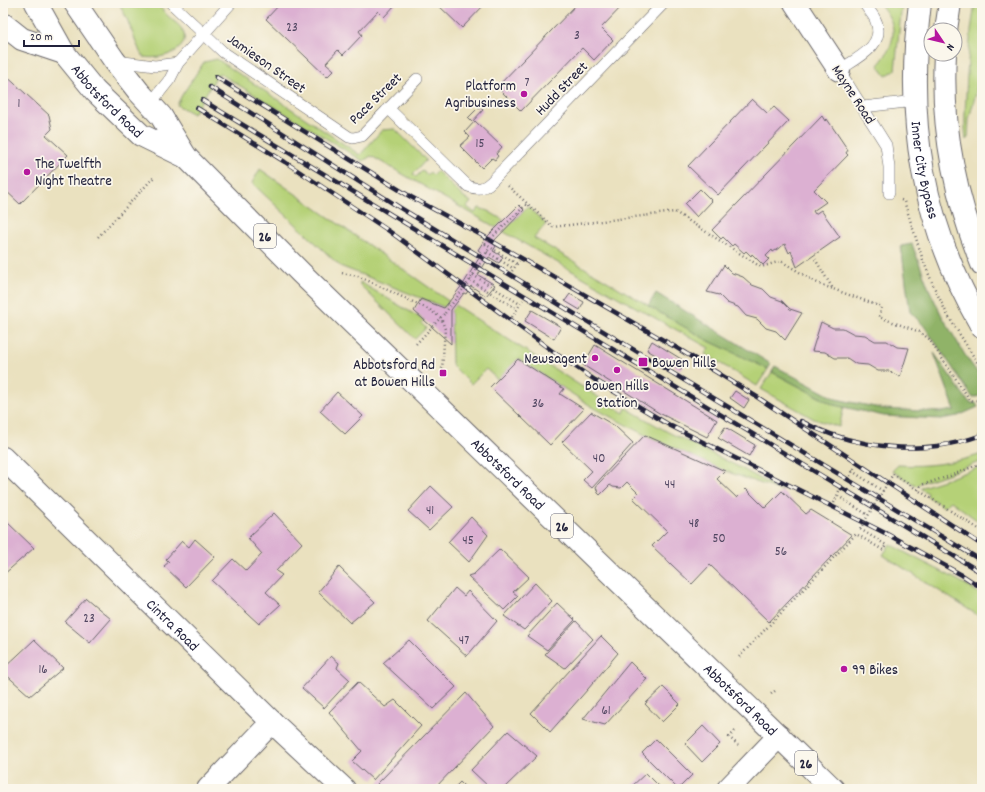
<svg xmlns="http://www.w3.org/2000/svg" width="985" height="792" viewBox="0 0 985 792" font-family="Dekko,sans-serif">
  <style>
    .green { fill: #b5d177; stroke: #6c7a59 }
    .forest { fill: #90b368; stroke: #596a52 }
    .building { fill: #dcb0d2 }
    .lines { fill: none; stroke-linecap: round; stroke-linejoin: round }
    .service-casing { stroke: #686569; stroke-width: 12 }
    .minor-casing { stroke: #686569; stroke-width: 24 }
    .trunk-casing { stroke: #686569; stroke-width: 24 }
    .motorway-casing { stroke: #686569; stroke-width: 24 }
    .path { stroke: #686569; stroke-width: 2.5; stroke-dasharray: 1 3; stroke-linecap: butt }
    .service { stroke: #fff; stroke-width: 11 }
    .minor { stroke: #fff; stroke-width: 22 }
    .trunk { stroke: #fff; stroke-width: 22 }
    .motorway { stroke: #fff; stroke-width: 22 }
    .rail-casing { stroke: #22223b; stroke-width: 4.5 }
    .rail { stroke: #fbf7ec; stroke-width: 3; stroke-dasharray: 9; stroke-linecap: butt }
    .path-bridge { stroke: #686569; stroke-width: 2.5; stroke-dasharray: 1 3; stroke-linecap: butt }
    .poi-dot { fill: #b5179e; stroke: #fbf7ec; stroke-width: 1.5 }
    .labels { text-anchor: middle; stroke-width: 3.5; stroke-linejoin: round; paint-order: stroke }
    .number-label { font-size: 13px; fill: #504661 }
    .shield { fill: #fbf7ec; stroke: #636270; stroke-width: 1 }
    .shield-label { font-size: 14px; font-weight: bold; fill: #22223b }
    .street-label { font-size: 15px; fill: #22223b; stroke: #fbf7ec }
    .poi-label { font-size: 15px; fill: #22223b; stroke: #fbf7ec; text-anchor: end }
  </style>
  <rect width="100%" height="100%" fill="#fbf7ec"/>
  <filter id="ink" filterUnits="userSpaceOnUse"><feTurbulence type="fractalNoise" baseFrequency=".025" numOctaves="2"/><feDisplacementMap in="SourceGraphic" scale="8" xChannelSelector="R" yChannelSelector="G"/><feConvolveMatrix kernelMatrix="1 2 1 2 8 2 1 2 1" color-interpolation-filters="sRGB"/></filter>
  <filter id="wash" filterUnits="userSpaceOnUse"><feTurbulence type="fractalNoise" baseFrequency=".012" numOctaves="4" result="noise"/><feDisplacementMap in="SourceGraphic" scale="16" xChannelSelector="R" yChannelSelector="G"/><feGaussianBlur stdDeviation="0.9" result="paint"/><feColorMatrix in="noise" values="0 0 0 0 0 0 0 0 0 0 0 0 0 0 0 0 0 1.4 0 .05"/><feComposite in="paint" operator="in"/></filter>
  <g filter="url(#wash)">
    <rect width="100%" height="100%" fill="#eae1bf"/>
    <g class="green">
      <path d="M119,3C127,3 147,1 154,3C159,5 164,12 168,16C173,21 183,27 184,34C188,53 157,60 144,57L140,52L127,19Z"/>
      <path d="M879,3H902L895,70L886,76L878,65C889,53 898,35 890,19C887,13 883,8 879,3Z"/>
      <path d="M975,3H982V41L980,62L976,93L969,119L968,138L966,140C964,126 965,111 966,96C967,65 970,34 975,3Z"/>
      <path d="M217,59L360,155L382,130L395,129L426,160L413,174L416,177L423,170L427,175L430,172L433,175L437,171L460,194L471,202L467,207L475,213L479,208L488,211L510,224L528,207L546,224L534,238L707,340L768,369L757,386L705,354L709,348L621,299L371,156L363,161L219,73L193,114L177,105L182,95L204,62Z"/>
      <path d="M260,169L447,300L609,404L624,413L626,408L668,432L741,468L782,491L725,471L645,435L594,408L518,359L498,380L486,369L471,384L452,365L451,310L340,266L252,183Z"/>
      <path d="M360,282L424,320L421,323L426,328L415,339L360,285Z"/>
      <path d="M772,372L834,405L844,407L839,427L814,419L761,389Z"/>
      <path d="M982,454V461L950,473L920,483L917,486L892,471L898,465C927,467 955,463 982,454Z"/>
      <path d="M980,467L982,468V524L951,501L944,507L927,496L928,493L921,489L922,487L950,478Z"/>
      <path d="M890,544C920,562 953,575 982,595V618L883,555Z"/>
    </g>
    <g class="forest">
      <path d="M912,244L929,289L942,316L965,355L982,379V395L973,398L924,326L910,312L901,246Z"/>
      <path d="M656,293L771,364L768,369L707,340L648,306Z"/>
      <path d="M934,353L968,401L971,403H976L978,407L958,416L941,419L884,416L834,405L772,372L775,366L836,399L885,409L941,412L955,410Z"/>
    </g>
    <g id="blocks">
      <g class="building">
        <path d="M281,3H397L384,17L378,11L359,31L362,35L343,55L338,50L326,63L334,70L327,77L266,19Z"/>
        <path d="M436,3H486L462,28Z"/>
        <path d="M578,3H625L601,28L613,40L594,60L582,48L521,111L497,87Z"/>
        <path d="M3,73L49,115L52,129L46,135L68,155L20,204L3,188Z"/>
        <path d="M752,99L767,113L774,107L789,121L718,195L688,166Z"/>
        <path d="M479,107L483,110L472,122L468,118Z"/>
        <path d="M822,116L825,121L827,119L848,150L846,153L848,155L814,190L826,202L813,211L815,214L821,210L840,237L797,267L791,251L789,253L785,244L773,252L772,250L766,256L769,259L763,265L752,254L751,256L746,251L744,253L734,244L732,246L723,237L721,239L712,230Z"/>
        <path d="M475,121L502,147L496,154L498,156L495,160L492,158L482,168L460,146L470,137L465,132Z"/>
        <path d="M700,189L712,201L697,217L685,204Z"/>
        <path d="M519,205L524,210L492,243L496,246L493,251L503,257L499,263L489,257L478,275L495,285L486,296L471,286L466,294L464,293L451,310V344L414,311L421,299L444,308L464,283L482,253L478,250L485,239Z"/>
        <path d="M724,265L732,273L743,277L752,285L763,289L771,297L782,301L790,309L802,313L785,340L776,331L766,328L757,319L746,316L738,307L727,303L719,295L707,292Z"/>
        <path d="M570,294L584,302L580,310L565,301Z"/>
        <path d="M532,310L561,327L554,339L525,321Z"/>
        <path d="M821,322L833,328H843L854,334L865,335L875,341H887L897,347L909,348L900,377L889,371H878L868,365L856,364L847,358H835L825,352L812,351Z"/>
        <path d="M652,341L686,362L681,370L647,350Z"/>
        <path d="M595,345L717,420L707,437L659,413L583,365Z"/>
        <path d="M518,359L564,389L560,394L584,409L550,445L490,387Z"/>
        <path d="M735,391L749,400L744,408L730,398Z"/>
        <path d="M337,392L363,416L345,434L320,411Z"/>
        <path d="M591,412L615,426L633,443L592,488L583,480L592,471L562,442Z"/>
        <path d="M725,427L755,445L749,456L718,438Z"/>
        <path d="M645,435L725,471L717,479L737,498L746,489L765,508L782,491L806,514L811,510L852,535L769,622L710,565L692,584L652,546L667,531L633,498L638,493L627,482L621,488L613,487L610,485L600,495L598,493L596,487L598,484Z"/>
        <path d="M431,486L453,507L429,530L408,511Z"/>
        <path d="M274,513L302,543L276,571L282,575L266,592L280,605L259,624L212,581L233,559L246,571L262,554L248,538Z"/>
        <path d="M471,517L488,535L469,562L448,542Z"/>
        <path d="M6,521L34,548L3,575V525Z"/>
        <path d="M195,539L215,557L186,587L164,566L169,562L166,559L182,541L189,547Z"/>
        <path d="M500,549L529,577L513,592L518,596L504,610L468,576L474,574Z"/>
        <path d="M339,567L375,602L350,623L318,592Z"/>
        <path d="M535,583L552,601L524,630L504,616Z"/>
        <path d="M455,588L464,596L468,591L497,621L467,656L428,621Z"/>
        <path d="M86,598L111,619L90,643L65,622Z"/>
        <path d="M557,603L575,620L547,650L527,636Z"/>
        <path d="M576,621L593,639L565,668L545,654Z"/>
        <path d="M601,636L618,653L588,689L550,732L531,713Z"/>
        <path d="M34,640L63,668L30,696L3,672V669Z"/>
        <path d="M409,640L456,687L433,709L383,663Z"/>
        <path d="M331,656L339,663L337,668L350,680L324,708L302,688Z"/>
        <path d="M630,662L647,679L605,725L583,719Z"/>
        <path d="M358,682L385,707L395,700L421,726L373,780L352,761L362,751L329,712Z"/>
        <path d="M663,687L680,704L662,722L645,704Z"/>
        <path d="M466,693L494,726L434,789H383L377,784Z"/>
        <path d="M703,726L720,744L702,762L685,744Z"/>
        <path d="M508,731L537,756L503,789H491L471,770Z"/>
        <path d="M656,739L692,775L678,789L642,753Z"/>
        <path d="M646,773L662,789H633L631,787Z"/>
        <path d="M460,782L467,789H453Z"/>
      </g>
    </g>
  </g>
  <g filter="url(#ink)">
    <use href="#blocks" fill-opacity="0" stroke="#686569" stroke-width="1"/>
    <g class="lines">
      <g class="service-casing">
        <g id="service">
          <path d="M171,3L223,52L349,137L353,138L362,136L417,79"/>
          <path d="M864,3C867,8 872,13 875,19C888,45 856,59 839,70L886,145L889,167V193"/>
          <path d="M116,61L155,66L178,63"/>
          <path d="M150,104L170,79L178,63L231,3"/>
          <path d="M863,107L915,101"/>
          <path d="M388,108L468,186C477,190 484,189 491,182L664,3"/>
        </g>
      </g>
      <g class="minor-casing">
        <g id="minor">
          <path d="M795,3L839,70"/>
          <path id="s1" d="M3,458L272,722L344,789"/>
          <path d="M208,789L272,722"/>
          <path d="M728,789L779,736"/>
        </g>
      </g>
      <g class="trunk-casing">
        <g id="trunk">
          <path id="s2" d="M36,3L64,53L95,91L141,135L186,157"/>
          <path id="s3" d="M75,3L114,60L139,92L161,116L186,157L301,273L833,789"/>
          <path d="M3,24L22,39L64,53"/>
        </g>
      </g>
      <g class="motorway-casing">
        <g id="motorway">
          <path id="s4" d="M920,3C905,122 922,223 982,327"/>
          <path d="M946,30L950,3"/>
          <path d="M945,54C941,127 955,197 982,264"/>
        </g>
      </g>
      <g class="path">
        <path d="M508,186L553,227L675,212L761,267L781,261L819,284L833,289"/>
        <path d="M901,200L904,201L923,260L934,287L947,314L982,370"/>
        <path d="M98,237L155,176"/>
        <path d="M485,244L517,264"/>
        <path d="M487,252L514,269"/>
        <path d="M815,259L833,289L882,307L879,317L920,332L929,339L970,400L974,401L982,399"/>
        <path d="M512,271L519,261"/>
        <path d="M342,273L358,276L430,310L441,318L445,329L442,370"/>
        <path d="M473,275L520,304"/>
        <path d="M470,280L517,309"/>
        <path d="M512,317L523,300"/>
        <path d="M416,344L445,313"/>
        <path d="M852,471L883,491"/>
        <path d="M893,474L982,531"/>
        <path d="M850,476L855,467"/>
        <path d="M918,490L921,485L950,476L982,463"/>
        <path d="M838,496L868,515"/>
        <path d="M834,503L839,491"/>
        <path d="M739,657L856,534L883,550L886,545L860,529"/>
        <path d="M771,694L775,691"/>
        <path d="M735,731L729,737L738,745"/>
      </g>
      <use href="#service" class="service"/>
      <use href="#minor" class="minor"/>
      <use href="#trunk" class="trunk"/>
      <use href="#motorway" class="motorway"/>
      <g class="rail-casing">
        <g id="rail">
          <path d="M216,77L411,197L483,236L677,348L757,397L982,545"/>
          <path d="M210,87L402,209L982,561"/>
          <path d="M202,100L982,573"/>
          <path d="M197,108L285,162L389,231L555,353L595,380L671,426L885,533L962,575L982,588"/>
          <path d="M801,421C839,442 894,452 937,446C952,444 968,440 982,435"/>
        </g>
      </g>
      <use href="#rail" class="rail"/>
      <g class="path-bridge">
        <path d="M485,244L527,204"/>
        <path d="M445,313L470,280L490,247"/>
        <path d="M860,529L893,474"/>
      </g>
    </g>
  </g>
  <g class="poi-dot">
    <circle cx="524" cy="94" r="4"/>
    <circle cx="27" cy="172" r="4"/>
    <circle cx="595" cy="358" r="4"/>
    <rect x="638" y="357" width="10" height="10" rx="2"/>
    <circle cx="617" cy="370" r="4"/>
    <rect x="439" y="369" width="8" height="8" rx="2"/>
    <circle cx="844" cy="669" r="4"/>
  </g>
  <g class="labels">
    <g class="number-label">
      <text x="292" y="31">23</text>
      <text x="577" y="39">3</text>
      <text x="527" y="86">7</text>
      <text x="19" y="107">1</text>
      <text x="480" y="147">15</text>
      <text x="538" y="407">36</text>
      <text x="599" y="462">40</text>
      <text x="670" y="488">44</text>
      <text x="430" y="514">41</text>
      <text x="694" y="527">48</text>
      <text x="719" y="542">50</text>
      <text x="468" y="544">45</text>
      <text x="781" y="555">56</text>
      <text x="89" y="622">23</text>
      <text x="464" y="644">47</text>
      <text x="43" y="673">16</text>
      <text x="606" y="714">61</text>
    </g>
    <g class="shield">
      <rect x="254" y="224" width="22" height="24" rx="3"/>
      <rect x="551" y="514" width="22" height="24" rx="3"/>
      <rect x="795" y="751" width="22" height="24" rx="3"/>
    </g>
    <g class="shield-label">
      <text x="265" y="241">26</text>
      <text x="562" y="531">26</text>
      <text x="806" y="768">26</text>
    </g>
    <g class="street-label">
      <text transform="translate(267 63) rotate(35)" y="5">Jamieson Street</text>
      <text transform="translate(561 88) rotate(-46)" y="5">Hudd Street</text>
      <text transform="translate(854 94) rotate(57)" y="5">Mayne Road</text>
      <text transform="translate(375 98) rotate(-44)" y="5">Pace Street</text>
      <text dy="5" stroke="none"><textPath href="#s2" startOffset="122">Abbotsford Road</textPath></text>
      <text dy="5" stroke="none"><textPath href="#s4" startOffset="168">Inner City Bypass</textPath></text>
      <text dy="5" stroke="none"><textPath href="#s3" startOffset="642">Abbotsford Road</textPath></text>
      <text dy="5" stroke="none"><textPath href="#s1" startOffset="238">Cintra Road</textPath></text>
      <text dy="5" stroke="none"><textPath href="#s3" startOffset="966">Abbotsford Road</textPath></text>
    </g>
    <g class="poi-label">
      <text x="516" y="90">Platform<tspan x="516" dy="17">Agribusiness</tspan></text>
      <text x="35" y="168" text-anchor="start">The Twelfth<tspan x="35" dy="17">Night Theatre</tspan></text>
      <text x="587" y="363">Newsagent</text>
      <text x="652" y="367" text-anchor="start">Bowen Hills</text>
      <text x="435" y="369">Abbotsford Rd<tspan x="435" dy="17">at Bowen Hills</tspan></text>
      <text x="617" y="390" text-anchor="middle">Bowen Hills<tspan x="617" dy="17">Station</tspan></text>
      <text x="852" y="674" text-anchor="start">99 Bikes</text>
    </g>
  </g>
  <rect width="985" height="792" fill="none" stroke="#fbf7ec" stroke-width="16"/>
  <g transform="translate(943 42) rotate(125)"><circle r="19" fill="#fbf7ec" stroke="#a4a2a5"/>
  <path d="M0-3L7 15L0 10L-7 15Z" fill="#b5179e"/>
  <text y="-6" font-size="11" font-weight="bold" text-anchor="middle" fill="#22223b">N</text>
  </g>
  <path d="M24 40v6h55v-6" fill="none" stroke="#22223b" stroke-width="2"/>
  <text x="30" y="40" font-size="12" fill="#22223b" stroke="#fbf7ec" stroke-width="3" paint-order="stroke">20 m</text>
</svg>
